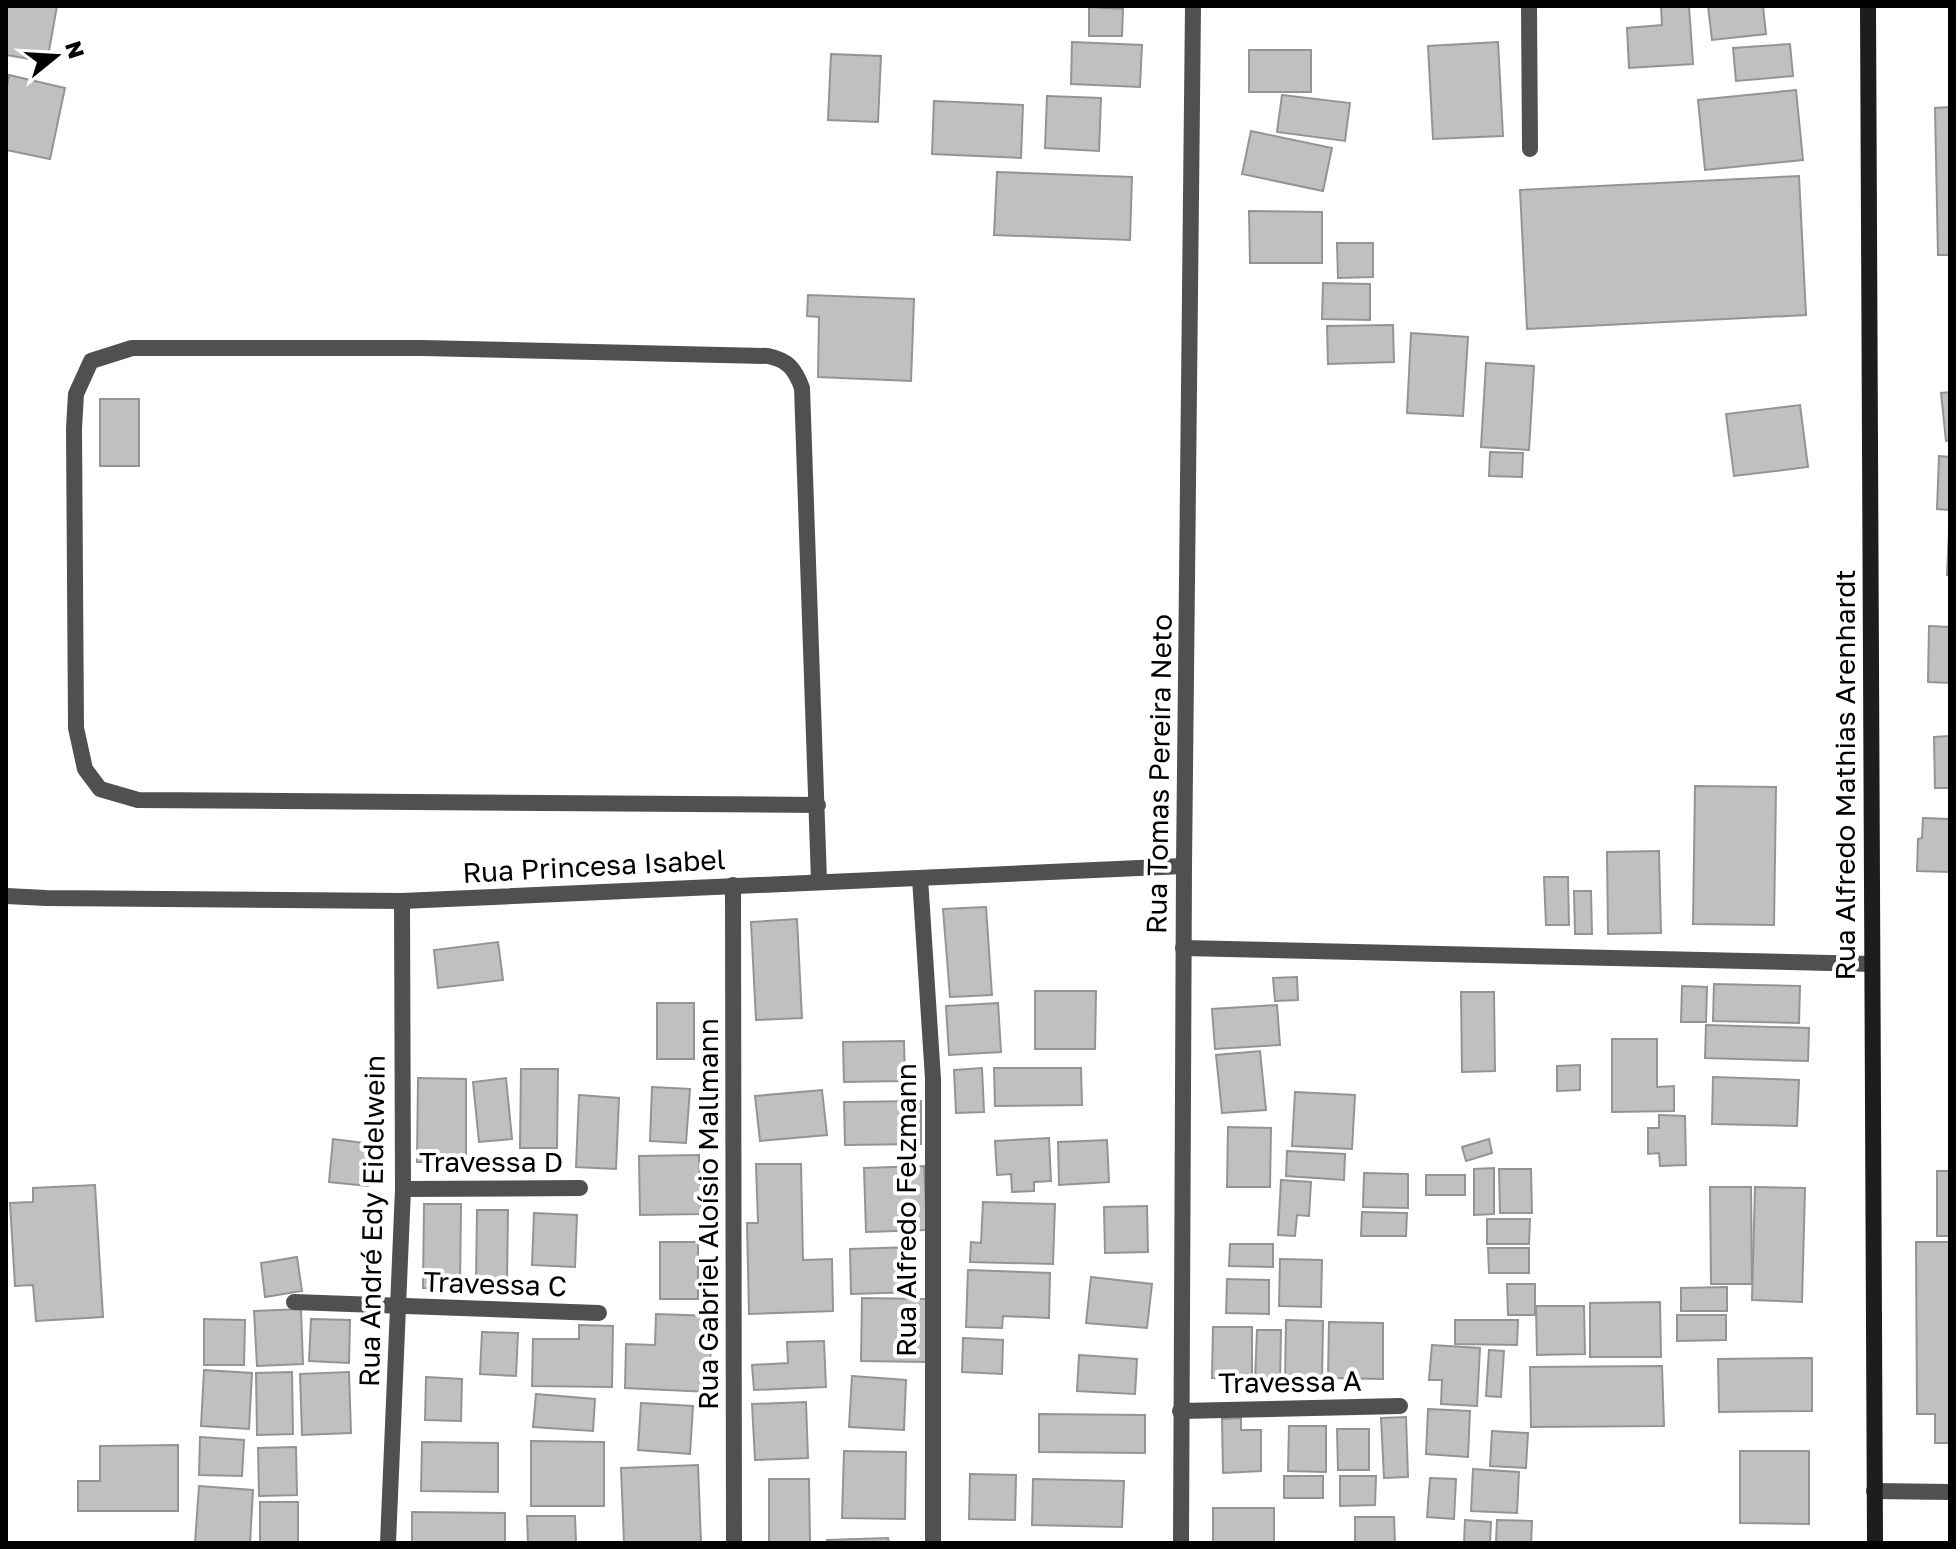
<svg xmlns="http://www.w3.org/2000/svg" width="1956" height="1549" viewBox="0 0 1956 1549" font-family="'Golos Text',sans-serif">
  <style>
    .building { fill: #c0c0c0; stroke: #949494; stroke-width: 2 }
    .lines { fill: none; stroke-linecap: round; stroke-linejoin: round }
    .service { stroke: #505050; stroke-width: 16 }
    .minor { stroke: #505050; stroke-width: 16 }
    .secondary { stroke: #1d1d1d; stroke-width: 16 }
    .labels { text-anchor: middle; stroke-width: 8; stroke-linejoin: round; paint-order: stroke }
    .street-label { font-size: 28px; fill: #000; stroke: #fff }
  </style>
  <rect width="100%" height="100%" fill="#fff"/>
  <g class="building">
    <path d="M6,6H57L47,62L6,55Z"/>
    <path d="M1661,6H1689L1693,64L1629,68L1627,28L1662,25Z"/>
    <path d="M1708,6H1763L1766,34L1712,40Z"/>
    <path d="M1089,7L1123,9L1122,36H1089Z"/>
    <path d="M1072,42L1142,45L1140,87L1071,84Z"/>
    <path d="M1498,42L1503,136L1433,139L1428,46Z"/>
    <path d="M1790,44L1793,76L1736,81L1733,48Z"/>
    <rect x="1249" y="50" width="62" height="42"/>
    <path d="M831,54L881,56L878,122L828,120Z"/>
    <path d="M9,75L65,88L50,159L6,150V91Z"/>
    <path d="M1796,90L1803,160L1705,170L1698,100Z"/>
    <path d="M1282,95L1350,103L1345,141L1277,132Z"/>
    <path d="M1047,96L1101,98L1099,151L1045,148Z"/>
    <path d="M934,101L1023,105L1021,158L932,154Z"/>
    <path d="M1950,107V255H1938L1935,108Z"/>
    <path d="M1251,131L1332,148L1323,191L1242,174Z"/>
    <path d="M997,172L1132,177L1130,240L994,235Z"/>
    <path d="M1799,176L1806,315L1527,329L1520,190Z"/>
    <path d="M1249,211L1322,212V263H1250Z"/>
    <path d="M1337,243H1373V277L1338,278Z"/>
    <path d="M1323,283L1370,284V320L1322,319Z"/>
    <path d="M808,295L914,299L911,381L818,377L819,317L807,316Z"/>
    <path d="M1393,325L1394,362L1328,364L1327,326Z"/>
    <path d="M1411,333L1468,337L1463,416L1407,413Z"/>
    <path d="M1486,363L1534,366L1529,450L1481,447Z"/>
    <path d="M1950,392V440L1946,441L1941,393Z"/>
    <rect x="100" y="399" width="39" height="67"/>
    <path d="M1800,405L1808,467L1734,476L1726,414Z"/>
    <path d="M1490,452L1523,453L1522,477L1489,476Z"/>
    <path d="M1939,456L1950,457V576L1947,575L1950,510L1937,509Z"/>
    <path d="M1929,626L1950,627V683L1928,682Z"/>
    <path d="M1950,736V788H1935L1934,737Z"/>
    <path d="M1695,786L1776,787L1774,925L1693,924Z"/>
    <path d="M1923,818L1950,819V872L1917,871L1918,839L1922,838Z"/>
    <path d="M1659,851L1661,933L1608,934L1607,852Z"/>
    <path d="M1544,877H1568L1569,925H1546Z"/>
    <path d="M1574,891H1591L1592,934H1575Z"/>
    <path d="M986,907L992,995L950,997L943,909Z"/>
    <path d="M797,919L802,1018L756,1020L751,922Z"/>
    <path d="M498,942L503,980L438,988L434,950Z"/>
    <path d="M1297,977L1298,1000L1275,1001L1273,978Z"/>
    <path d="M1714,984L1800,986L1799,1023L1713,1021Z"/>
    <path d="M1682,986L1707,987L1706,1022H1681Z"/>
    <path d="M1035,991H1096L1095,1049H1035Z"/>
    <path d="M1461,992H1494L1495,1071L1462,1072Z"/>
    <rect x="657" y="1003" width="37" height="56"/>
    <path d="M998,1003L1001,1052L949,1055L946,1006Z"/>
    <path d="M1277,1005L1280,1045L1215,1049L1212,1009Z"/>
    <path d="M1706,1025L1809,1028L1808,1061L1705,1058Z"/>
    <path d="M1612,1039H1657V1087L1674,1086V1111L1612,1112Z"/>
    <path d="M904,1041L905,1081L844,1082L843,1042Z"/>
    <path d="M1260,1051L1266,1110L1222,1113L1216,1055Z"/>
    <path d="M1580,1065V1090L1557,1091V1066Z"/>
    <path d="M982,1068L984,1112L956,1113L954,1070Z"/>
    <path d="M994,1068H1081L1082,1105L995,1106Z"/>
    <path d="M521,1069H558L557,1148H520Z"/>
    <path d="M1713,1077L1799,1080L1797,1126L1712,1124Z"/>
    <path d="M418,1078L466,1079V1162H417Z"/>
    <path d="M506,1078L512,1139L479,1142L473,1082Z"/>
    <path d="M652,1087L690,1089L686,1143L650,1141Z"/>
    <path d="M822,1090L827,1135L760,1141L755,1096Z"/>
    <path d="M1295,1092L1355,1095L1352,1149L1292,1146Z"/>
    <path d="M579,1095L619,1098L616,1169L576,1167Z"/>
    <path d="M921,1101V1144L845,1145L844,1102Z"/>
    <path d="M1659,1115L1685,1116L1686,1165L1660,1166L1659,1153L1648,1154V1128H1659Z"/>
    <path d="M1228,1127L1271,1128L1270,1187H1227Z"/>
    <path d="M1049,1138L1051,1181L1034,1182V1191L1012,1192L1011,1174L997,1175L995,1141Z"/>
    <path d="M333,1139L372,1144L368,1186L329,1182Z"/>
    <path d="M1489,1139L1492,1153L1466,1161L1462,1147Z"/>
    <path d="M1107,1140L1109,1182L1059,1185L1058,1142Z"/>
    <path d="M1287,1151L1345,1154L1344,1180L1286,1176Z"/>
    <path d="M699,1155L701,1214L640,1215L639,1156Z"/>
    <path d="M756,1164H801L803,1260L832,1259L833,1311L749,1314L747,1223H758Z"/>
    <path d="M924,1166L927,1230L866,1232L864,1168Z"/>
    <path d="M1494,1168V1214L1474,1215V1169Z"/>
    <path d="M1499,1169H1531L1532,1213H1500Z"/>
    <rect x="1937" y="1171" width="13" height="65"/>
    <path d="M1364,1173L1408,1174V1208L1363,1207Z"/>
    <rect x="1426" y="1175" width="39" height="20"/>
    <path d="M1281,1180L1311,1182L1309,1216L1297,1215L1295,1236L1278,1235Z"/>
    <path d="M95,1185L103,1317L36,1321L33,1285L15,1286L10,1203L33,1202V1188Z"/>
    <path d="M1710,1187H1751L1752,1284H1711Z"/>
    <path d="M1755,1187L1805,1188L1802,1302L1752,1300Z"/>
    <path d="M983,1202L1055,1204L1053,1264L970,1262L971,1242L981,1243Z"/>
    <path d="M424,1204H461L460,1289L423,1288Z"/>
    <path d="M1147,1206L1148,1252L1105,1253L1104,1207Z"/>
    <path d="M477,1210H508L507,1283H476Z"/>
    <path d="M1362,1212L1407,1213L1406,1236H1361Z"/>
    <path d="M534,1213L577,1215L575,1267L532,1265Z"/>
    <path d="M1487,1219H1530L1529,1244H1487Z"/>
    <rect x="660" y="1242" width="38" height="57"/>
    <path d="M1916,1242H1950V1443H1935V1414H1917Z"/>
    <path d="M1230,1244H1273V1267L1229,1266Z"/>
    <path d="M913,1247L915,1292L851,1294L850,1249Z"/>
    <path d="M1488,1248H1529V1273H1489Z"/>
    <path d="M297,1257L302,1291L265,1297L261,1263Z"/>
    <path d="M1280,1259L1322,1260L1321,1307L1279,1306Z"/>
    <path d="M968,1270L1050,1273L1049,1318L1003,1316L1002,1328L966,1327Z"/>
    <path d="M1091,1277L1152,1284L1147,1328L1086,1323Z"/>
    <path d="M1227,1279L1269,1280V1314L1226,1313Z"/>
    <path d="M1507,1284H1535V1315H1508Z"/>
    <path d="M1727,1287V1311H1681V1288Z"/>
    <path d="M862,1298L927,1299V1362L861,1361Z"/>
    <path d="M1660,1302L1661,1357H1590V1303Z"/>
    <path d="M1536,1306H1584L1585,1354L1537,1355Z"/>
    <path d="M301,1309L303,1364L257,1366L254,1311Z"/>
    <path d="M656,1314L712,1316L709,1392L625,1388L626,1344L655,1345Z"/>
    <path d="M1677,1315H1726V1340L1677,1341Z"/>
    <path d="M204,1319L245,1320L244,1365H204Z"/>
    <path d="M311,1319L350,1320L349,1363L309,1361Z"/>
    <path d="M1286,1320L1323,1321L1322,1384L1285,1383Z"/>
    <path d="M1455,1320H1518L1517,1345L1455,1344Z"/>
    <path d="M1329,1322L1383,1323V1379L1328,1378Z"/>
    <path d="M579,1325L613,1326L612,1387L532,1386L533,1339H579Z"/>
    <path d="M1213,1327H1252V1379L1212,1378Z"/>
    <path d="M1257,1330H1281L1280,1382L1255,1381Z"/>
    <path d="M482,1332L518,1333L516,1376L480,1374Z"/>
    <path d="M963,1338L1003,1340L1002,1374L962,1372Z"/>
    <path d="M824,1341L826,1387L754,1390L752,1365L788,1363L787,1342Z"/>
    <path d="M1432,1345L1480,1348L1477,1406L1441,1404L1442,1380H1429Z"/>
    <path d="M1489,1350L1504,1351L1501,1397L1486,1396Z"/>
    <path d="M1079,1355L1137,1359L1135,1394L1077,1391Z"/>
    <path d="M1812,1358V1411L1719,1412L1718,1359Z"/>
    <path d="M1662,1366L1664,1426L1531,1427L1530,1367Z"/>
    <path d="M204,1370L252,1373L249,1429L201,1426Z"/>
    <path d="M292,1372L293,1434L257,1435L256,1373Z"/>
    <path d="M349,1372L351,1433L302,1435L300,1374Z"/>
    <path d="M852,1376L906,1380L904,1430L849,1427Z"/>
    <path d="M426,1377L462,1379L461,1421L425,1420Z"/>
    <path d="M536,1394L595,1399L593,1431L533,1427Z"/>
    <path d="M806,1402L808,1458L755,1460L752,1404Z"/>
    <path d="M641,1403L693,1406L690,1454L638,1450Z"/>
    <path d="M1428,1409L1470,1411L1468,1457L1426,1454Z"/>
    <path d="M1039,1414L1145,1415V1453L1039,1452Z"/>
    <path d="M1406,1417L1408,1477L1384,1478L1381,1418Z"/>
    <path d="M1241,1418V1430H1261V1471L1223,1473L1222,1419Z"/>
    <path d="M1289,1426H1326V1472L1288,1471Z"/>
    <path d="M1337,1429H1369V1470H1338Z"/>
    <path d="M1492,1431L1528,1433L1526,1468L1490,1466Z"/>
    <path d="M200,1437L244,1440L242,1476L199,1475Z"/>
    <path d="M531,1441L604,1442V1506H531Z"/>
    <path d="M422,1442L498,1443V1492L421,1491Z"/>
    <path d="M178,1445V1511H78V1481H100V1446Z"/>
    <path d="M296,1447L297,1495L259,1496L258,1448Z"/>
    <path d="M844,1451L906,1452L905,1519L842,1518Z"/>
    <path d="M1740,1451H1809V1524L1740,1523Z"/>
    <path d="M698,1465L701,1543H624L621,1468Z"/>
    <path d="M1473,1469L1519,1472L1517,1513L1471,1511Z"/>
    <path d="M970,1474L1016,1475L1015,1520L969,1519Z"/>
    <rect x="1284" y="1476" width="39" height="22"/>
    <path d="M1340,1476H1376L1375,1505L1340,1506Z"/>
    <path d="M1430,1478L1456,1479L1454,1519L1427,1517Z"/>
    <path d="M769,1479H809L810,1543H769Z"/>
    <path d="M1033,1479L1124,1481L1122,1527L1032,1525Z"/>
    <path d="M199,1486L253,1490L250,1543H195Z"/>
    <rect x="260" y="1502" width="38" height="41"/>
    <rect x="1213" y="1508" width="61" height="35"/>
    <path d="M412,1512L505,1513V1543H412Z"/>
    <path d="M527,1516H575L576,1543H528Z"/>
    <path d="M1355,1517H1394L1395,1543H1355Z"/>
    <path d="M1465,1520L1491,1522L1490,1543H1464Z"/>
    <path d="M1497,1520L1532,1521L1531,1543L1496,1542Z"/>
    <path d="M888,1538L889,1543H827V1540Z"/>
  </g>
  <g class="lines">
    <path class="service" d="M818,805L138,800L100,789L85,769L76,728L74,428L76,394L91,361L132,348H422L768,356C788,360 795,369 802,388L819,881"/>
    <g class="minor">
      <path d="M1529,6L1530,149"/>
      <path d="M920,878L933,1079V1543"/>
      <path d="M733,885L734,1543"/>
      <path d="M6,896L46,898L402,901L1184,866"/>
      <path d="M1183,948L1872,964"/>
      <path d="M403,1189L580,1188"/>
      <path d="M294,1302L599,1313"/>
      <path d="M1180,1411L1400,1406"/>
      <path d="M1874,1491L1950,1492"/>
      <path d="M388,1543L403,1189L402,901"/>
      <path d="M1181,1543L1184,866L1193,6"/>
    </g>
    <path class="secondary" d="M1868,6L1875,1543"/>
  </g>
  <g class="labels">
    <g class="street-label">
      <text transform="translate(1159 774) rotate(-89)" y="10">Rua Tomas Pereira Neto</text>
      <text transform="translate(1845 775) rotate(-90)" y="10">Rua Alfredo Mathias Arenhardt</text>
      <text transform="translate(594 866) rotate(-3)" y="10">Rua Princesa Isabel</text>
      <text x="491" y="1172">Travessa D</text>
      <text transform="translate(906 1210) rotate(-90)" y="10">Rua Alfredo Felzmann</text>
      <text transform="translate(708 1214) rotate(-90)" y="10">Rua Gabriel Aloísio Mallmann</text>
      <text transform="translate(372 1221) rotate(-89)" y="10">Rua André Edy Eidelwein</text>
      <text transform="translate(495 1284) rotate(2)" y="10">Travessa C</text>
      <text transform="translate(1290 1382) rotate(-1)" y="10">Travessa A</text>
    </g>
  </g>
  <rect width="1956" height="1549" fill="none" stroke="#000000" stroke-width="16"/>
  <g transform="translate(56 56) rotate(72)" stroke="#ffffff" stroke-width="6" paint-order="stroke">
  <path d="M0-6L14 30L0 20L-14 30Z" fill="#000000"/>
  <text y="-12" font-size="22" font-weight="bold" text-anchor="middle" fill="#000000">N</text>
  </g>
</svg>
